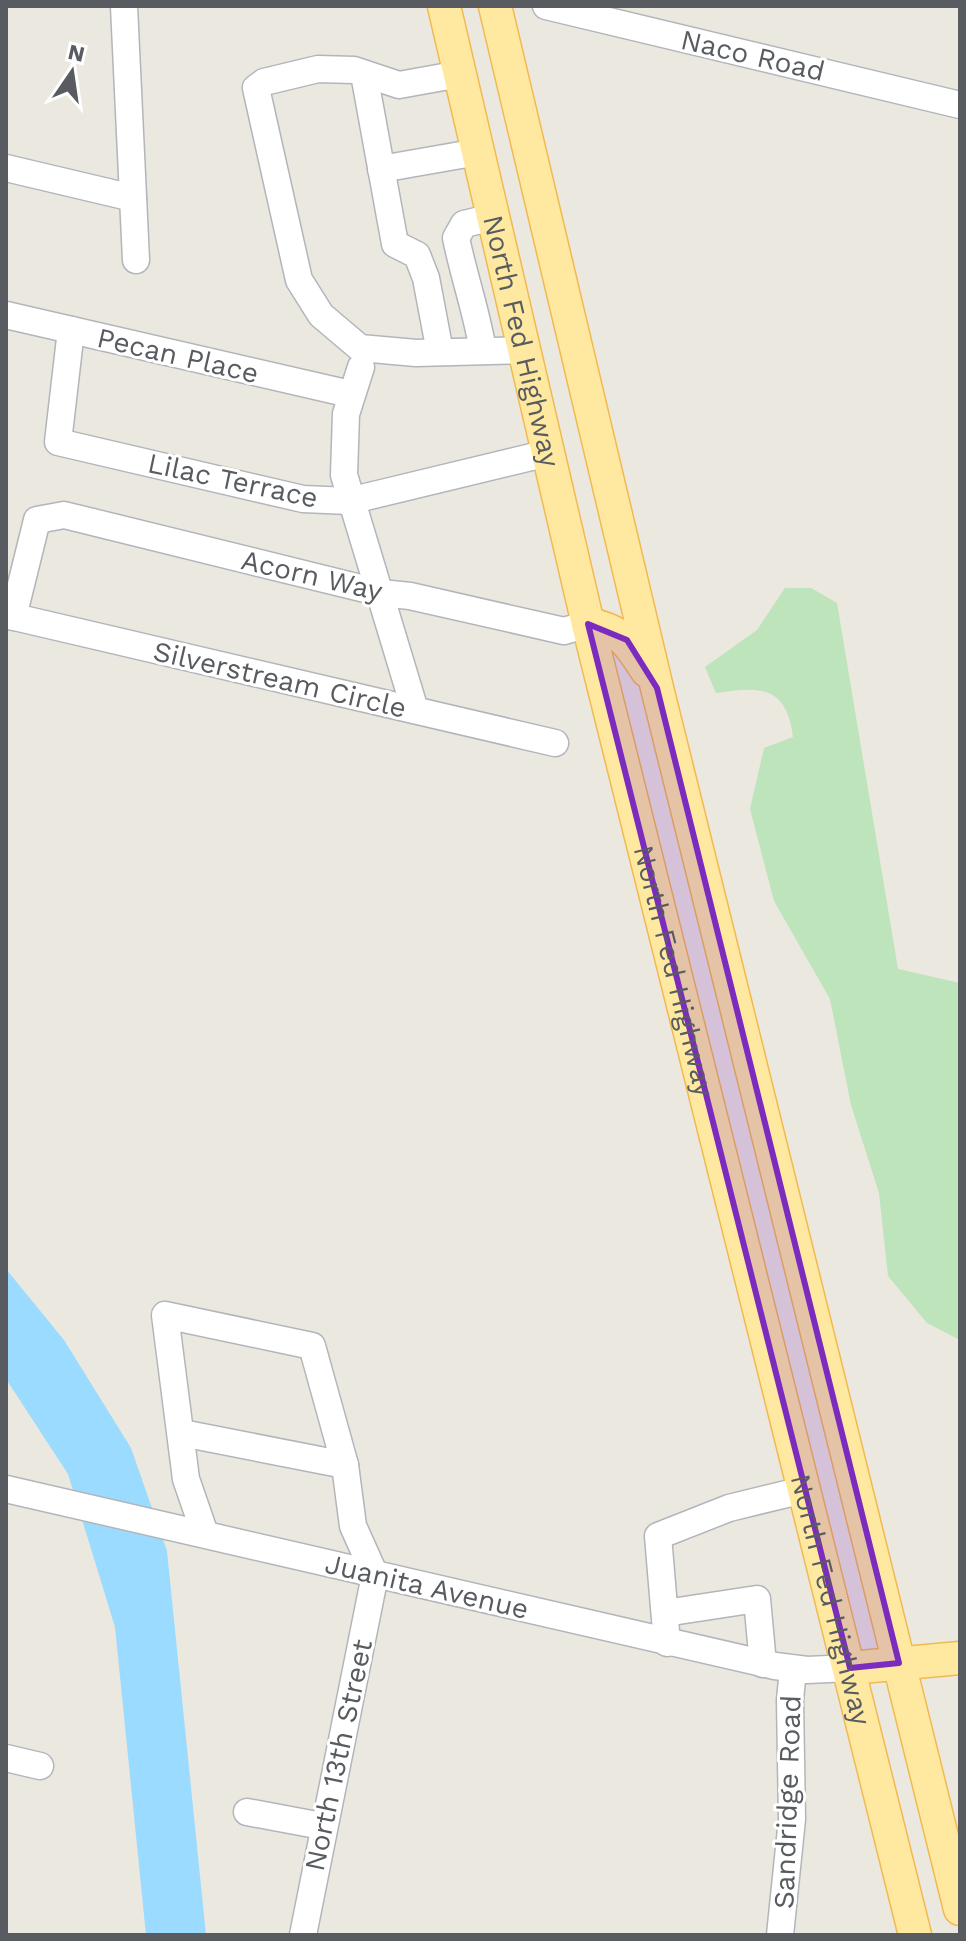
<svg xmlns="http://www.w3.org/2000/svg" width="966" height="1941" viewBox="0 0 966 1941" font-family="'Work Sans',sans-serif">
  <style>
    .green { fill: #bde4ba }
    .water { fill: #9bdbff }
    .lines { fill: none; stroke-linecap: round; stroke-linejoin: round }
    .minor-casing { stroke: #b2b6ba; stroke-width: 29 }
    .major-casing { stroke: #f2b951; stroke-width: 35 }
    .minor { stroke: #fff; stroke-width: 26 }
    .major { stroke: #ffe9a0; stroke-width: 32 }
    .marked { fill: #7b2cbf; fill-opacity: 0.2; stroke: #7b2cbf; stroke-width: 6; stroke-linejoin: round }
    .labels { text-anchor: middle; stroke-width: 6; stroke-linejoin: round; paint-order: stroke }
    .street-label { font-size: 28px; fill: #585c60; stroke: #fff }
  </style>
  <rect width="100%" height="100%" fill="#ebe8df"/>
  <path class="green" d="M785,588H811L837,603L898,969L960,983V1340L927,1323L888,1276L879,1193L851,1105L830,999L774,901L750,809L764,748L793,737C787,686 760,686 716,693L705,667L757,630Z"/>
  <path class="water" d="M6,1269L64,1340L131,1448L167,1551L206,1935H146L115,1627L68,1474L6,1379Z"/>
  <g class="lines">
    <g class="minor-casing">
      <g id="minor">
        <path d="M124,6L136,260"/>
        <path d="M546,6L960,105"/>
        <path d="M364,74L395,244L417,255L426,278L440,352"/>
        <path d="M460,74L399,85L354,70L318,69L264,82L256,88L299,280L321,315L360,348L416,353L524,350"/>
        <path d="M6,168L133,198"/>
        <path d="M381,169L478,152"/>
        <path d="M6,315L350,394"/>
        <path d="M71,330L58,442L303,499L349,501L548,453"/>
        <path d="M483,351C477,313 464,277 456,238L464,224L493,217"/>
        <path d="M361,367L346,414L344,475L415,710"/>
        <path d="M6,615L555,743"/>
        <path d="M13,617L37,520L64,515L381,593L410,596L564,631L588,624"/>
        <path d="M182,1433L345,1465"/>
        <path d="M6,1489L775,1666L807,1670L850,1668"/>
        <path d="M205,1534L186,1479L165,1315L312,1346L345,1465L353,1526L375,1575L303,1935"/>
        <path d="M665,1613L757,1599L763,1664"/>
        <path d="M667,1643L658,1536L729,1508L803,1490"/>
        <path d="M6,1758L40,1766"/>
        <path d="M247,1812L322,1826"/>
        <path d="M780,1935L792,1819L790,1700L793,1669"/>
      </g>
    </g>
    <g class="major-casing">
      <g id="major">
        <path id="s1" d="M444,6L588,624L915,1935"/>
        <path d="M495,6L657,688L960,1909"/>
        <path d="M588,624C623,631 628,642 647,671"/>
        <path d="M850,1668L960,1658"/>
      </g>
    </g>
    <use href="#minor" class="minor"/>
    <use href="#major" class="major"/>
  </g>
  <path class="marked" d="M588,624L627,640L657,688L899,1663L850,1668Z"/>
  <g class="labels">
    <g class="street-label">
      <text transform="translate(753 55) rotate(13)" y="10">Naco Road</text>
      <text dy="10" stroke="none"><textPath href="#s1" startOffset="344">North Fed Highway</textPath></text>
      <text transform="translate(178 355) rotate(13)" y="10">Pecan Place</text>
      <text transform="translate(233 480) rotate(12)" y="10">Lilac Terrace</text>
      <text transform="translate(312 575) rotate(13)" y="10">Acorn Way</text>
      <text transform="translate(280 679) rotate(13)" y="10">Silverstream Circle</text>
      <text dy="10" stroke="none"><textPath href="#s1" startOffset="992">North Fed Highway</textPath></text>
      <text transform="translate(427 1586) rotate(13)" y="10">Juanita Avenue</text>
      <text dy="10" stroke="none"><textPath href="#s1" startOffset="1640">North Fed Highway</textPath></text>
      <text transform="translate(338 1755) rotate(-78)" y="10">North 13th Street</text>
      <text transform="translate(787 1802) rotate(-88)" y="10">Sandridge Road</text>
    </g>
  </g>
  <rect width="966" height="1941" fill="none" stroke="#585c60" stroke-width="16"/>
  <g transform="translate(72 72) rotate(13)" stroke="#ffffff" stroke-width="6" paint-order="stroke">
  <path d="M0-6L14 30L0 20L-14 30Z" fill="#585c60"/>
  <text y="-12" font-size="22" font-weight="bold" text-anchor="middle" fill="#585c60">N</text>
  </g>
</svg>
